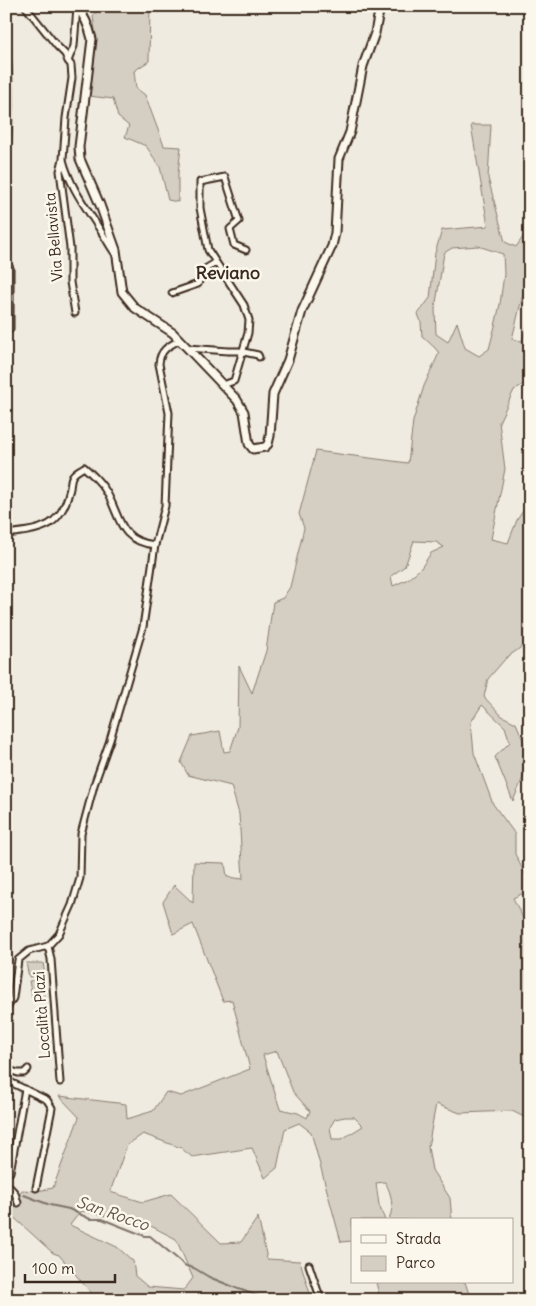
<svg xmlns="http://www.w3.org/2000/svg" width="536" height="1306" viewBox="0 0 536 1306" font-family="Delius,sans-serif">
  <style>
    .green { fill: #d5cec3; stroke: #887c70; fill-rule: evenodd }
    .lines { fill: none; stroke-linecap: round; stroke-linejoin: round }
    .stream { stroke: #7f7367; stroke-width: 2 }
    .street-casing { stroke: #3b2a1e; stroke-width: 9 }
    .secondary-casing { stroke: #3b2a1e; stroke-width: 11 }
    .street { stroke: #fbf7ec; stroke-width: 5 }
    .secondary { stroke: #fbf7ec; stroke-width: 7 }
    .labels { text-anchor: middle; stroke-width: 5; stroke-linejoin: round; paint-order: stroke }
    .street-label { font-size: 15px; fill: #3b2a1e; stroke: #fbf7ec }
    .water-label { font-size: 16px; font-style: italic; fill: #635448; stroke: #fbf7ec }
    .quarter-label { font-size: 18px; font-weight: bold; fill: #3b2a1e; stroke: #fbf7ec }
  </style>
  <rect width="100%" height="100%" fill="#f0ebe0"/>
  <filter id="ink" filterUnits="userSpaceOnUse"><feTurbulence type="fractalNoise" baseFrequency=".02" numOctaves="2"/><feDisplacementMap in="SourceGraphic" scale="10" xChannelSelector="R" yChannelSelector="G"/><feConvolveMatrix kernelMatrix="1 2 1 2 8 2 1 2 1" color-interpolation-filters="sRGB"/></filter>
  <g filter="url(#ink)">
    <g class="green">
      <path d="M100,6H150L149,61L134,71L136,88L145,95L164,146L181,147L178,174V202L168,200L160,167L146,146L125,137L129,126L118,117L113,99L89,96L96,38L93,16Z"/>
      <path d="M471,125H491L488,178L505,242L516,247L525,234L530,230V266L512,339L522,341L530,317V380L514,390L499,422L505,469L491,539L508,543L517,520L530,500V641L506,658L488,679L484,697L502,716L516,723L527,749L525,773L513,801L495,757L510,742L505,727L482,705L471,722L474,753L493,804L515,834V854L530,884V890L513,898L530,932V1120L512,1111L460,1113L436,1104L428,1147L432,1170L450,1198L452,1220H389C394,1207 392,1194 385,1182L376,1183L379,1205L385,1220H352V1241L341,1242L311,1132L299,1123L285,1129L277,1168L265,1178L252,1148L192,1157L181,1148L143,1134L127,1145L110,1192L143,1202L171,1194L221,1243L241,1242L258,1217L267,1259L300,1261L312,1300H97L59,1255L53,1253L9,1213L22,1190L37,1191L53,1188L79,1117L59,1096L126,1104L127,1119L153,1111L166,1092L181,1096L250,1069L232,1000L223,1001L193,924L173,934L163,902L174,885L193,903L194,862L225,863L227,877L243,879L239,814L231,786L188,775L181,762L192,736L220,731L224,752L230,751L238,727L239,666L252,693L266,651L273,602L283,598L290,587L304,528L299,514L316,451L408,463L413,421L424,386L439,353L435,348L422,336L421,322L418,314L430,298L435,253L442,230L488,226ZM478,246L503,254L504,274L500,304L495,326L489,349L479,356L465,348L457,322L448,342L436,334L435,309L444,253L452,248ZM414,541L436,542L444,547L431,553L421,568L408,579L393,586L391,576L405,566ZM277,1051L293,1092L310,1111L307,1118L298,1113L280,1109L263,1055ZM345,1117H354L363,1126L342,1139H332L330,1127L335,1119ZM81,1211L147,1224L176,1239L193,1278L184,1290L148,1287L135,1276L133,1261L117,1247L70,1225Z"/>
      <path d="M26,963H43L45,975L29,977Z"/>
      <path d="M44,979L46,1000L33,1002L29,981Z"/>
      <path d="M376,1282H465L471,1300H380Z"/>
    </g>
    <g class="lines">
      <g class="stream">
        <path d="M6,1192L7,1193"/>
        <path d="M24,1195L50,1205L69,1209L90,1219H102L145,1236H150L186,1266L194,1268L209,1277L236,1288L269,1300"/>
      </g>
      <g class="street-casing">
        <g id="street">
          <path d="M6,6H7"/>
          <path d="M25,6L57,46L65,54L68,61"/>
          <path d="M6,36L10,99L6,171"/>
          <path d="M63,160C71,189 86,207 102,233C107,240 111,249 117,256"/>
          <path d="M172,293L198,284L200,279L208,274L205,269L215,263"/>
          <path d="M75,313L70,282V248L60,171L63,159L66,118L72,78L71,65L68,61L74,46L77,7"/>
          <path d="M6,332L10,329V268"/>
          <path d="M188,348L228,351"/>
          <path d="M230,351H239L258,355L259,357"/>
          <path d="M223,385L234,381L248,333L249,320L244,305L208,250L200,208V182L225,177L239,221L230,229L234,245L246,250"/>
          <path d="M6,534C19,532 33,532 45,526C58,521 66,506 69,492C71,488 70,481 72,477C74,472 80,470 84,467C91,473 98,480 104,488C121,513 116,541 155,545"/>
          <path d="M48,946L51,959L60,1082"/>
          <path d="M6,1010L13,998L18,960L29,951L48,946L59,934L72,905L80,878L81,834L94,785L110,740L143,627L155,545L165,506L169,413L159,364C160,350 168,346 180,340"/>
          <path d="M6,1069L18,1073H24L28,1069"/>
          <path d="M6,1080L47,1100L52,1108L36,1188"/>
          <path d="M10,1172L25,1089"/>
          <path d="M6,1183L15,1193L18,1203"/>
          <path d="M309,1265L321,1300"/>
        </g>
      </g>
      <g class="secondary-casing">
        <g id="secondary">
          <path d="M76,6C85,16 89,26 92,39L79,147L80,159L100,205L116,250L122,292L135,308L173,333L237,400L244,412L249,444L253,449L265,447L268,444L270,436L273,394L288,360L302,311L332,246L335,233L339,159L350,132L363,66L375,33L380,6"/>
          <path d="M530,668V680"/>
        </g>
      </g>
      <use href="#street" class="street"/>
      <use href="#secondary" class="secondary"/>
    </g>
  </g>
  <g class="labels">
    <g class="street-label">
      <text transform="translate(54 237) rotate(-95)" y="5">Via Bellavista</text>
      <text transform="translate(42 1015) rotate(-94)" y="5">Località Plazi</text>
    </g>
    <g class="water-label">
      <text transform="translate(113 1213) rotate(19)" y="6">San Rocco</text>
    </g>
    <g class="quarter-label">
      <text x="228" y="279">Reviano</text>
    </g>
  </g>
  <rect width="536" height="1306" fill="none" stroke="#fbf7ec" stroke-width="25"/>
  <rect x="12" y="12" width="511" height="1281" fill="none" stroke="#3b2a1e" stroke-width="2" filter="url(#ink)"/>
  <rect x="351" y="1218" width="162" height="65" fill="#fbf7ec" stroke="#aea59a"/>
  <rect x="361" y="1235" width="25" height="8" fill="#fbf7ec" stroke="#aea59a"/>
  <text x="396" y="1244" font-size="15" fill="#3b2a1e">Strada</text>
  <rect x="361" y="1256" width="25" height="15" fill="#d5cec3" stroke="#aea59a"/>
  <text x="396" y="1268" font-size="15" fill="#3b2a1e">Parco</text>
  <path d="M25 1274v8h90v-8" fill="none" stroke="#3b2a1e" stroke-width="2.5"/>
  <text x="32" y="1274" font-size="15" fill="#3b2a1e" stroke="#fbf7ec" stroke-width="4" paint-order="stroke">100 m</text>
</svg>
